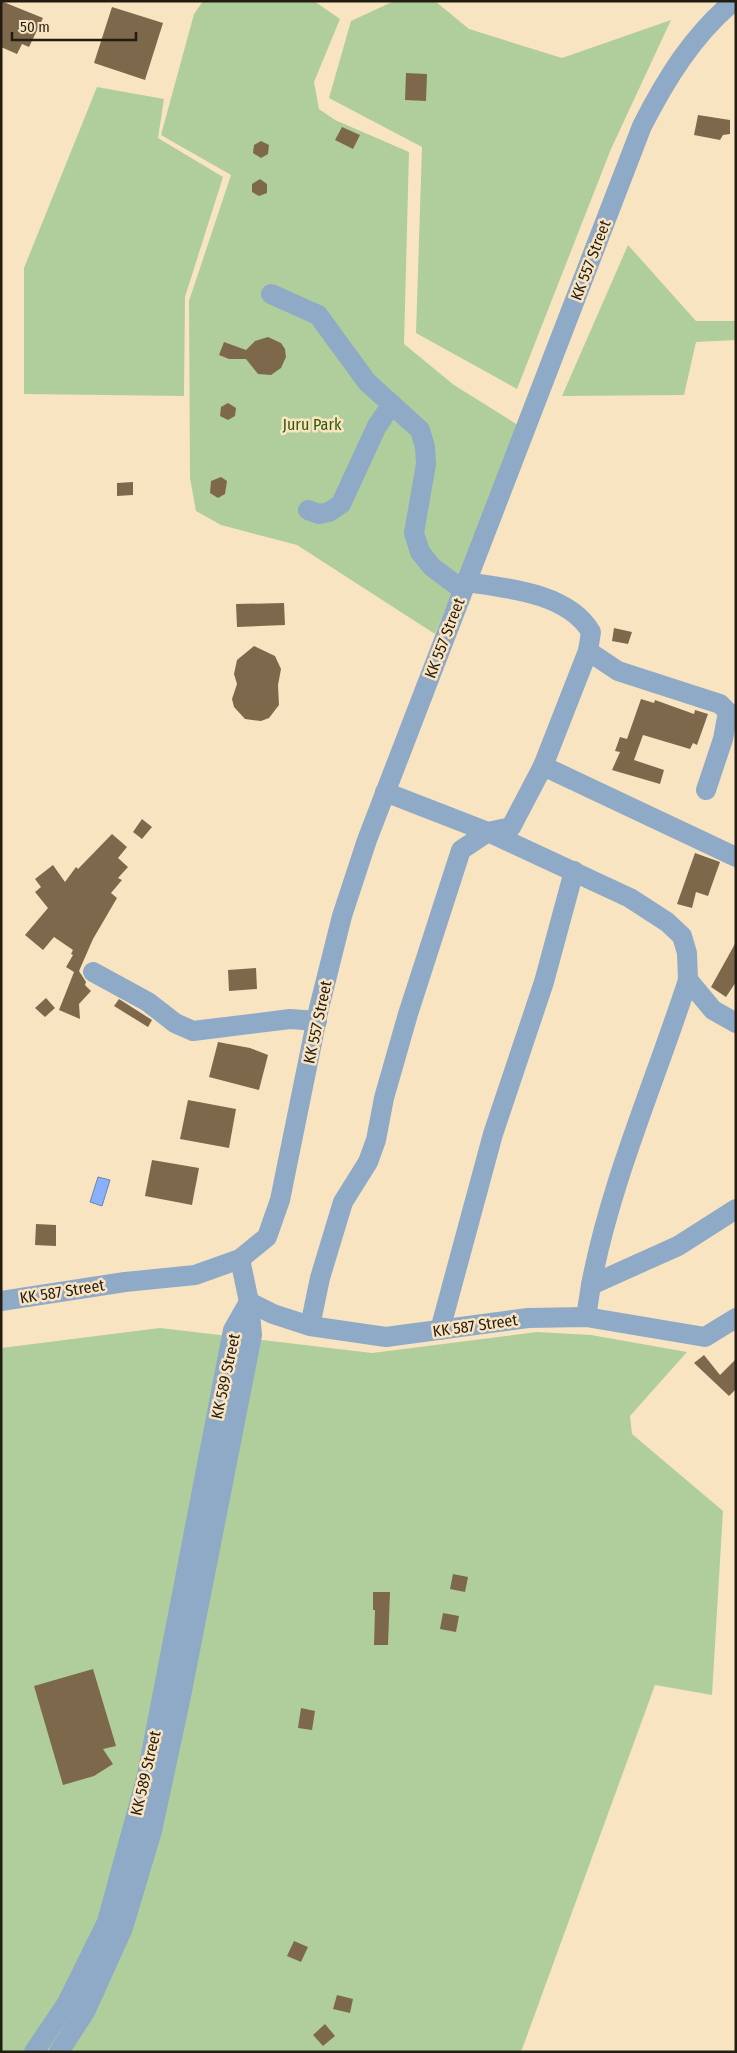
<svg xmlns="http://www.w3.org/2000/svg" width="737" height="2053" viewBox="0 0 737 2053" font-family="'Fira Sans Condensed',sans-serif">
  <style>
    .green { fill: #b0ce9c }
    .water { fill: #8ab0fb; stroke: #6b84b4 }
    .building { fill: #7e684c }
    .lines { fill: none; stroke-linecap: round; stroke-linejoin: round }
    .minor { stroke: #8eaac7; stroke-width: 20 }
    .labels { text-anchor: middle; stroke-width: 5; stroke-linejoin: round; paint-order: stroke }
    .street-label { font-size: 16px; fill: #231c10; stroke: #f9e4c2 }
    .park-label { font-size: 16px; fill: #325a03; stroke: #f9e4c2 }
  </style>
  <rect width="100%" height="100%" fill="#f9e4c2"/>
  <g class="green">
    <path d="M203,1H314L340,19L314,82L319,109L335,120L409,152L404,344L454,385L521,427L435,634L297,545L221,525L196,511L190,478L189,301L231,175L161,135L194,14Z"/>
    <path d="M394,1H435L469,29L562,58L671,20L611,149L517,389L416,333L422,147L329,98L351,21Z"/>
    <path d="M97,87L164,99L158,138L223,177L185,297L184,396L24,394V268Z"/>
    <path d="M628,245L696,321H736V340L696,342L684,395L562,396Z"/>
    <path d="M160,1328L372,1353L537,1332L591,1335L687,1352L630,1416L632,1434L723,1511L712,1695L655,1685L521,2052H1V1348Z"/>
  </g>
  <path class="water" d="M98,1177L110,1180L102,1206L90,1202Z"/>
  <g class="building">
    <path d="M1,1L43,18L29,47L22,44L17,54L1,47Z"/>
    <path d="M112,7L163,23L145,80L94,63Z"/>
    <path d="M406,73L427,74L426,101L405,100Z"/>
    <path d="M698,115L730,120V134L723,135L720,140L694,135Z"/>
    <path d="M342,127L360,135L353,149L335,140Z"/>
    <path d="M261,141L269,145L268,154L261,158L253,153L254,145Z"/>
    <path d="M260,179L267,184V193L259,196L252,192V184Z"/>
    <path d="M268,337L281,343L285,349L286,357L281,368L271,375L258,374L246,359H229L219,355L224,342L246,350L255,341Z"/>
    <path d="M228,403L236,408L235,416L228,420L220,416L221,407Z"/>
    <path d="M221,477L227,481L225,494L218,498L210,493L211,481Z"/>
    <path d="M133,482V495L117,496V483Z"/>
    <path d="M284,603L285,625L237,627L236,604Z"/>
    <path d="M614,628L632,632L628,644L612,641Z"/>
    <path d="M254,646L275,656L281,669L278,685L279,705L269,718L261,721L245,719L234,707L232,699L237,684L234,674L237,660Z"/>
    <path d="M641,699L654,703L655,700L694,714L695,710L708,714L697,745L693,743L690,749L643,735L634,760L664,770L660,784L612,770L620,752L615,751L620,737L627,739Z"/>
    <path d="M142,819L152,827L142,839L133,832Z"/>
    <path d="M112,834L127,847L118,858L128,867L118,878L122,880L111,893L117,898L93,939L79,971L86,982L85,985L91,991L79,1004L80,1019L59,1010L74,972L66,967L73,955L71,954L73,950L54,937L43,950L25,935L48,908L35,892L41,887L35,879L53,865L65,882L76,867L78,869Z"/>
    <path d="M695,853L720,862L708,896L696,892L692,908L677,904Z"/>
    <path d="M736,942V982L726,997L711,987Z"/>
    <path d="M256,968L257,989L229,991L228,970Z"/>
    <path d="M46,998L55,1008L45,1017L35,1008Z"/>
    <path d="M119,999L152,1020L148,1027L114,1006Z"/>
    <path d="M218,1042L250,1048L268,1055L259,1090L209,1077Z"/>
    <path d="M188,1100L236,1109L229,1148L180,1139Z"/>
    <path d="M152,1160L199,1168L192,1205L145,1196Z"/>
    <path d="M36,1224L56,1225V1246L35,1245Z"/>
    <path d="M704,1355L720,1375L736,1359V1389L729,1396L694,1363Z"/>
    <path d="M453,1574L468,1577L465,1592L450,1589Z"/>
    <path d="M373,1592H390L388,1645H374L375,1610H373Z"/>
    <path d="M443,1613L459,1616L456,1632L440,1629Z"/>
    <path d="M93,1669L116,1746L103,1749L113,1764L94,1776L63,1785L34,1686Z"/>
    <path d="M301,1708L315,1711L312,1730L298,1728Z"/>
    <path d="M294,1941L308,1947L301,1962L287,1956Z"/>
    <path d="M337,1995L353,1999L350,2013L333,2009Z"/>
    <path d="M325,2024L335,2036L323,2046L313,2035Z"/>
  </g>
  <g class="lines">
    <g class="minor">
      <path d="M271,294L318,315L367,382L420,430L425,447L426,464L414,533L420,552L432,567L463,590"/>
      <path d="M308,510L319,514L329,512L341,504L377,426L392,404"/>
      <path d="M588,651L618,671L720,704L728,712L723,739L706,790"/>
      <path d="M543,766L736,857"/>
      <path d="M385,792L488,832L511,827L543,766L588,651L591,632C568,593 507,588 466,582"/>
      <path d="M93,972L148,1002L175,1023L193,1031L290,1019L317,1021"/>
      <path d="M591,1285C611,1180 655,1082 688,980"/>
      <path d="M1,1301L125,1282L195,1275L240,1259L267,1237L280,1200L319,1008L342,916L367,840L642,126C666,79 693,35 734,1"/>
      <path d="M249,1302L273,1314L310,1326L386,1337L528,1318L586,1317L705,1337L736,1318"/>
      <path d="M586,1317L591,1285L678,1246L736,1209"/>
      <path d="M310,1326L320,1278L343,1202L368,1162L376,1140L384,1098L408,1014L461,850L488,832L630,898L667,922L682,936L687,953L688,980L713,1010L736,1023"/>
      <path d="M440,1330L493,1134L544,982L574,871"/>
      <path d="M34,2052L67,2003L107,1922L147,1775L233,1330L249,1302"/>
      <path d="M59,2052L86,2010L123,1928L152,1831L181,1696L252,1335L249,1302L240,1259"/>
    </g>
  </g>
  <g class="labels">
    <g class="street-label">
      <text transform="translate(590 260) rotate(-69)" y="6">KK 557 Street</text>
      <text transform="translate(444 638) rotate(-69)" y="6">KK 557 Street</text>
      <text transform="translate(317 1022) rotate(-78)" y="6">KK 557 Street</text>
      <text transform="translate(62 1291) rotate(-9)" y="6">KK 587 Street</text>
      <text transform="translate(475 1325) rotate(-8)" y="6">KK 587 Street</text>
      <text transform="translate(225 1376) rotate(-78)" y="6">KK 589 Street</text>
      <text transform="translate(145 1773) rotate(-77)" y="6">KK 589 Street</text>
    </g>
    <g class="park-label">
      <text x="312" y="430">Juru Park</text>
    </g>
  </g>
  <rect width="737" height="2053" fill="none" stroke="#231c10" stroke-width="5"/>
  <path d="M12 32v8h124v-8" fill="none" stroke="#231c10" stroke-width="2.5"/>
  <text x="20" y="32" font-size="15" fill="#231c10" stroke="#f9e4c2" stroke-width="4" paint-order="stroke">50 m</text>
</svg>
